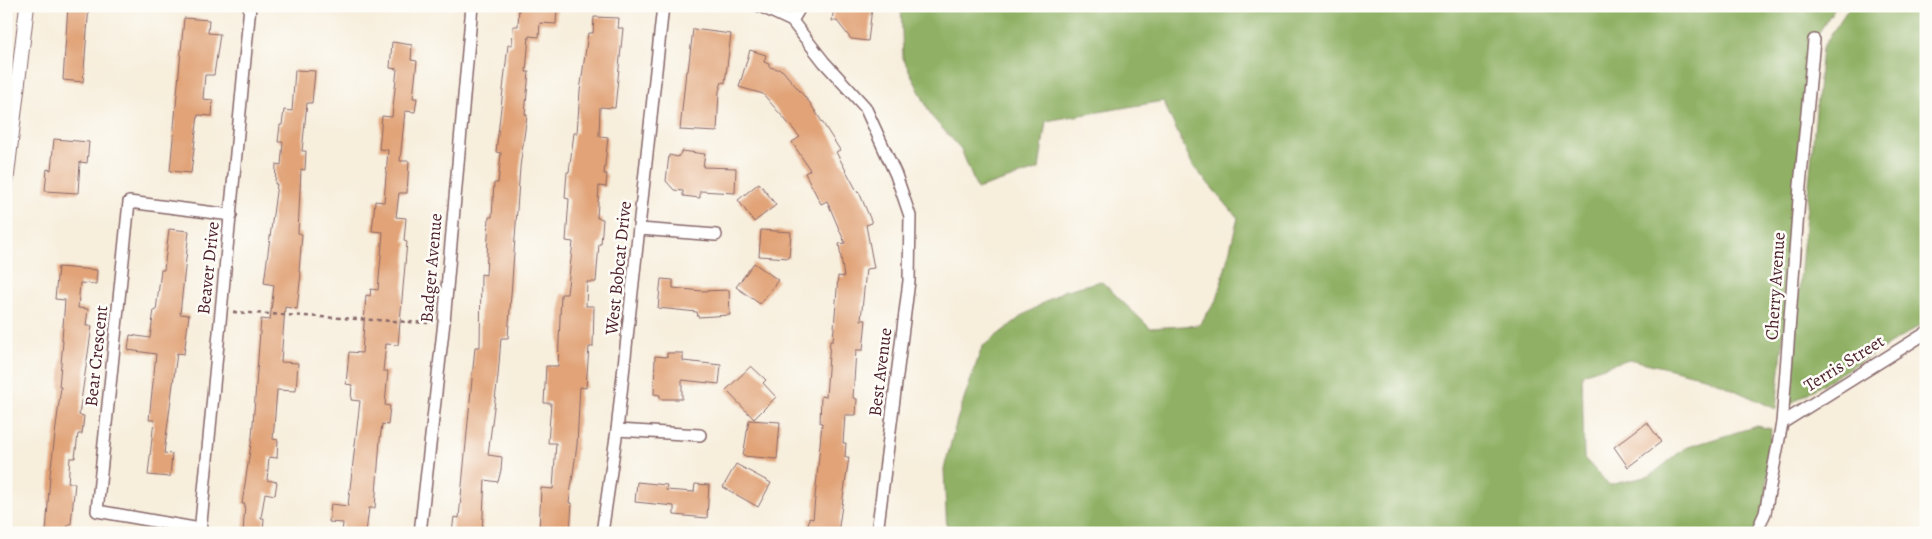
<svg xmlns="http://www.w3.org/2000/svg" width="1932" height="539" viewBox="0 0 1932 539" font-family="Alegreya,serif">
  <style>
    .forest { fill: #90b165; stroke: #6d6848 }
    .building { fill: #e1a377 }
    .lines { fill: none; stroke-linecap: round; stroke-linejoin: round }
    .minor-casing { stroke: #876769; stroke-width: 14 }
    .tertiary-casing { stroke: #876769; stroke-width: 16 }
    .path { stroke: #876769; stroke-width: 2.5; stroke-dasharray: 4 4; stroke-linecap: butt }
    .minor { stroke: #fff; stroke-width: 11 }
    .tertiary { stroke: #fff; stroke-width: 14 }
    .labels { text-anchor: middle; stroke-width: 5; stroke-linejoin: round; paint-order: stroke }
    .street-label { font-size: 18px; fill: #4a1f2b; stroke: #fdfcf7 }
  </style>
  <rect width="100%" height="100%" fill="#fdfcf7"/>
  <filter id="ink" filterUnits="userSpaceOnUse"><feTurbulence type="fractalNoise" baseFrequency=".02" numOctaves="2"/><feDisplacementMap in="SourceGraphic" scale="10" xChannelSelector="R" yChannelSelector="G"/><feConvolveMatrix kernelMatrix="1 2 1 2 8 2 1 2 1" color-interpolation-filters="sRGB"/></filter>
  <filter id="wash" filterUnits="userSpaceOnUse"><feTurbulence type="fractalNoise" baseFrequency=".0096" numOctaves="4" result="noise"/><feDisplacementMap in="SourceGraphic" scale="20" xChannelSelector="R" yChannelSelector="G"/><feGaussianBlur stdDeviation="1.12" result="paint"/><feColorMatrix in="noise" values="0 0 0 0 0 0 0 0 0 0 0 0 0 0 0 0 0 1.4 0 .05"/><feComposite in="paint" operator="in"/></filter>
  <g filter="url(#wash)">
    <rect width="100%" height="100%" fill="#f7eedc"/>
    <g class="forest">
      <path d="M901,6H1836L1814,40L1776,409L1708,378L1629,359L1582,374L1584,458L1609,485L1650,476L1685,448L1757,426L1771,429L1765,513L1756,533H947L944,469L957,420L982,347L1022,316L1063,291L1101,281L1150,328L1199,325L1217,300L1238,218L1193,166L1163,101L1046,121L1039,169L977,189L961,149L932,117L903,58Z"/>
      <path d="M1850,6H1926V322L1788,405L1822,48Z"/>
    </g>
    <g id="blocks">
      <g class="building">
        <path d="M68,6H89L83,82L63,80Z"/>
        <path d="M519,6L557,8L556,24L540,23L539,37L529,36L526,72H529L525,114L527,115L520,167L508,338H501L498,376L488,455L502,457L501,470L498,482L485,480L482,533H452L454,517L459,518L475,347H480L481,274L486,275L489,217H492L494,183H498L501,153L496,152L508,45H512L513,26H518Z"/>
        <path d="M834,6L872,8L868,41L851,39L837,21H832Z"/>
        <path d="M594,17L619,18L618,28H623L615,108L600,107L599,136L608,137L604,174H607L606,187L599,186L597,218L603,219L601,244H599L596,282H587L586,306H594L593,347H589L586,388L580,387L577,445L569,503H572L570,533H539L541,488L553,489L556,443H548L551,403H544L546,366H558L561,294H567L573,242L566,241L569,199L565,198L567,172H569L574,133H577L580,91L588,33H593Z"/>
        <path d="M184,18L209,20L208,33L220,34L214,75H205L203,99L213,100L212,116L198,115L191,173L170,171Z"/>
        <path d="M693,29L731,34L725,83L722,82L719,91L717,132L680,130L686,71H688Z"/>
        <path d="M392,42L412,45L411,60L417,61L413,98H417L415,112L405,111L400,161H409L407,193H399L396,217L406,218L404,241L407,242L398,345L386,344L383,371H388L385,405L390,406L388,425L382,424L380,439L375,508H369L366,533H342L343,523L329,522L331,504L348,506L360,401L351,400L352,385L346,384L349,352L362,353L366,295L370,296L371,289L378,290L383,232L372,231L375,201L384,202L388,150L379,149L382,116L392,117L397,69L390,68Z"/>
        <path d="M750,50L766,55L764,62L769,64V67L782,70L810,103L840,150L836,152L858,193L859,192L872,223L866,225L874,268L866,269L861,320H866L863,350H856L853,398L857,399L856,415H845L843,443H846L845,457H849L838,533H807L809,518L813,519L822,423H820L821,396L826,397L830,341H833L838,276L844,277L839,244L845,243L827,201L821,204L805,173L810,170L792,142L800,137L763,94L739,87Z"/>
        <path d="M295,70L315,71L312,103H307L302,151H306L305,170L301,169L298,233L302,234L299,272L301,273L297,309L285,307L281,362L298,363L296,391L277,390L273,439L278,440L277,458L269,457L267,480L277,482L275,495L265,493L261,518H264L263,533H243L245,504H242L252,437L261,319L270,320L274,285L264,283L277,184H275L276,164L281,165L283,142H278L280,125H282L284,110L292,111Z"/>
        <path d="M54,139L89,142L87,163L80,162L78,193L45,191L47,169L51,170Z"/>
        <path d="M682,151L705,154L703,167L736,168L735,193L700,191V198L683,196V191L674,190L666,181L669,155L678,157Z"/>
        <path d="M759,183L776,205L754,222L738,200Z"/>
        <path d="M169,229L189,231L180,314L189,315L184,354L177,353L164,453L172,454L170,477L148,475L154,420H149L156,354L128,350L130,335L150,338L154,310L156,311L161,270H164Z"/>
        <path d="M761,230L791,232L789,258L759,256Z"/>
        <path d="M754,263L778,280L760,304L736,287Z"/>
        <path d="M58,267L97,270L96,284L80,283L78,308L88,309L86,326H92L79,415L84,416L82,434H78L75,458H70L68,483H75L71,524H68V533H46L50,475L61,387H59L63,341L62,340L65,300L55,299Z"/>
        <path d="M661,279L673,280V288L702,291L729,290L730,315L698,317L697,312L658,308Z"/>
        <path d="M667,353H683V361L721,365L719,384L682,380V399H660V395L654,394L655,356L667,357Z"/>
        <path d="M751,366L766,380L763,383L776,397L754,419L726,390Z"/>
        <path d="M749,420L780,422L777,459L743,456Z"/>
        <path d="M1647,422L1661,442L1628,467L1614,447Z"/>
        <path d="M736,464L771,483L758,507L723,487Z"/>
        <path d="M637,482L667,485L666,490L694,492L695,484L709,485L707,518L674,515V506L635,502Z"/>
      </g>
    </g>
  </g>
  <g filter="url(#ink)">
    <use href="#blocks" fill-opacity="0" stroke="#876769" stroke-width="1"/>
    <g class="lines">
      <g class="minor-casing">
        <g id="minor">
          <path d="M760,6L792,21L824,62L865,107L896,175L910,216L909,281L877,533"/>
          <path d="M792,21L801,6"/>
          <path d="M640,229L716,235"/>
          <path d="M1782,423L1926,333"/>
          <path d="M617,430L700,435"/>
          <path d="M200,529L97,511L129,202L231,215"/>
          <path d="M200,533L250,6"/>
          <path d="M420,533L444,322L472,6"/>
          <path d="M602,533L617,430L663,6"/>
          <path d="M1756,533L1765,513L1782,423L1800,186L1814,40"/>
        </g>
      </g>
      <g class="tertiary-casing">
        <path id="tertiary" d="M6,183L27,6"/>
      </g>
      <path class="path" d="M233,312L428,323"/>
      <use href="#minor" class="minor"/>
      <use href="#tertiary" class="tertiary"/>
    </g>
  </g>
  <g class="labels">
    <g class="street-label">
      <text transform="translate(208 268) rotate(-84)" y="6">Beaver Drive</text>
      <text transform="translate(431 268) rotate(-85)" y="6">Badger Avenue</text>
      <text transform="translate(618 268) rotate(-84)" y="6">West Bobcat Drive</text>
      <text transform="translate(1775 286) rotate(-86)" y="6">Cherry Avenue</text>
      <text transform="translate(96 356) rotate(-84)" y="6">Bear Crescent</text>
      <text transform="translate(1844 363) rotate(-32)" y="6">Terris Street</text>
      <text transform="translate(880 372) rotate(-83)" y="6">Best Avenue</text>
    </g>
  </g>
  <rect width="1932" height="539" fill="none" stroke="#fdfcf7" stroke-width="25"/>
</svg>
